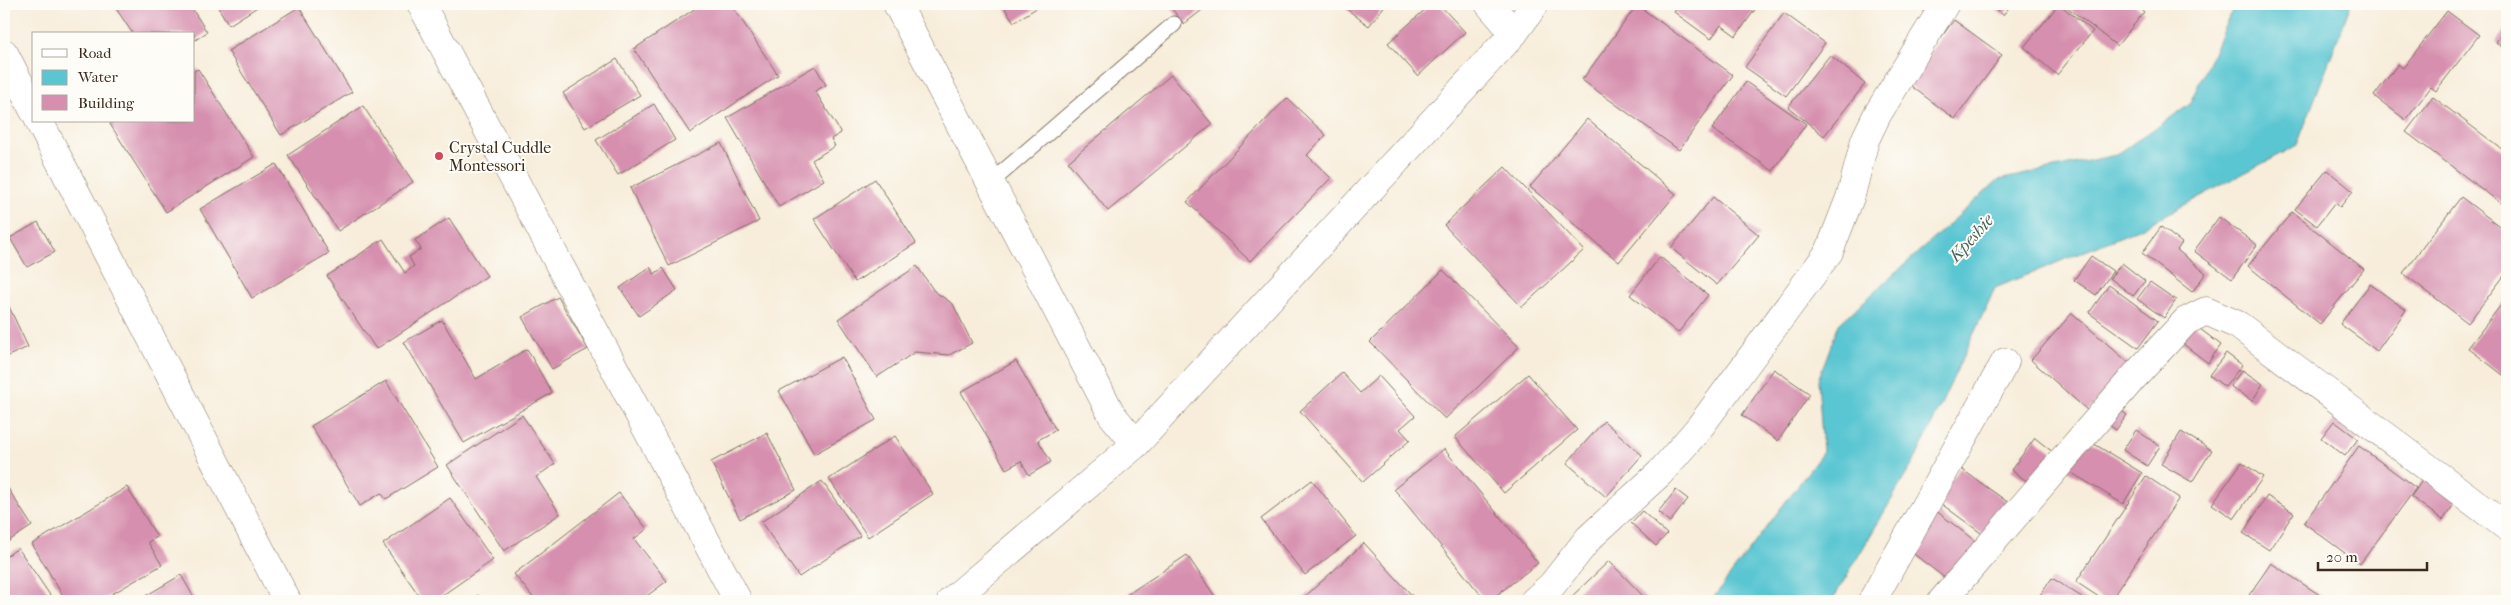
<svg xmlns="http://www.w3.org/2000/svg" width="2511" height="605" viewBox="0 0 2511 605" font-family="'IM FELL French Canon',serif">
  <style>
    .water { fill: #5ac6d2; stroke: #4a7878 }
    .building { fill: #d68fae }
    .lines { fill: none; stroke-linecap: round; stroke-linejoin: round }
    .lane-casing { stroke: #7d6e60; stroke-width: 17 }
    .street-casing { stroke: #7d6e60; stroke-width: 29 }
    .lane { stroke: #fff; stroke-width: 15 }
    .street { stroke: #fff; stroke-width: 28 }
    .poi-dot { fill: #d1495b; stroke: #fdfcf7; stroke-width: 2 }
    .labels { text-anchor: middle; stroke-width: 4; stroke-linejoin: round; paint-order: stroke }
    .poi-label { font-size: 16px; fill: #3b2a1e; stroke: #fdfcf7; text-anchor: start }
    .water-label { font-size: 18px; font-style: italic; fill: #46615d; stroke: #fdfcf7 }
  </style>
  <rect width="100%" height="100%" fill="#fdfcf7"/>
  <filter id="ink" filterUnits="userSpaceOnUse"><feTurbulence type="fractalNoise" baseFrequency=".02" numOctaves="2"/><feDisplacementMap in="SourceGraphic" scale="10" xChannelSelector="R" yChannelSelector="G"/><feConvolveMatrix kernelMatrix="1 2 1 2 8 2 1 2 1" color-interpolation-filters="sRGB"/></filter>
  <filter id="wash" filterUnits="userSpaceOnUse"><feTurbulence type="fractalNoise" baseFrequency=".0096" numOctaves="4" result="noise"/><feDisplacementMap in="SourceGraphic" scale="20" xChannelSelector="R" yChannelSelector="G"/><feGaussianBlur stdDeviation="1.12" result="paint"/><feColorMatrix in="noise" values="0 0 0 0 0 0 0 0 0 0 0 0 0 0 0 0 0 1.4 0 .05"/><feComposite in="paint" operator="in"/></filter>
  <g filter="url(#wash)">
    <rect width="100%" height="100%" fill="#f7edda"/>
    <path class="water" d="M2235,4H2351L2297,145L2139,229L1995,288L1917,456L1832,601H1711L1823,452L1818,380L1839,324L1998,180L2116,155L2189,105Z"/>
    <g id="blocks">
      <g class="building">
        <path d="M113,4H189L207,32L194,41V34H133Z"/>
        <path d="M216,4H262L229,25Z"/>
        <path d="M702,4H731L778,75L690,133L634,49Z"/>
        <path d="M1002,4H1043L1014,22Z"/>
        <path d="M1168,4H1210L1184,24Z"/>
        <path d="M1340,4H1386L1369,26Z"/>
        <path d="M1431,4H1439L1465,32L1418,76L1388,43Z"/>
        <path d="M1680,4H1759L1736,36L1721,25L1711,39L1674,12Z"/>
        <path d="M1989,4H2012L2003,15Z"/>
        <path d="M2059,4L2093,31L2057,75L2024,47Z"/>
        <path d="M2063,4H2134L2144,12L2117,46Z"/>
        <path d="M1637,5L1733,75L1679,150L1582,80Z"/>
        <path d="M299,7L352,92L281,135L228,51Z"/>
        <path d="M2447,11L2479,35L2436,91L2431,87L2406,120L2374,96L2398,64L2403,68Z"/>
        <path d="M1784,13L1825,43L1786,96L1745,67Z"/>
        <path d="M1954,20L2002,55L1955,119L1907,83Z"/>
        <path d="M2507,27V51L2496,42Z"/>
        <path d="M1830,55L1865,84L1824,136L1788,107Z"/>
        <path d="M617,59L640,95L585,128L563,93Z"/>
        <path d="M815,66L826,85L815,91L841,133L831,139L835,146L812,160L824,180L779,207L727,118Z"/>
        <path d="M198,69L254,157L166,212L110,124L114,121H194V71Z"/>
        <path d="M1171,75L1212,124L1108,211L1068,162Z"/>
        <path d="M1746,82L1806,124L1773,171L1712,129Z"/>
        <path d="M2433,97L2507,153V208L2406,132Z"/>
        <path d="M1287,98L1326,135L1307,155L1331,178L1250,261L1187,202Z"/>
        <path d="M654,104L675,140L618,175L596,140Z"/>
        <path d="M363,106L413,182L338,231L288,155Z"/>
        <path d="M1587,119L1676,194L1619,262L1530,187Z"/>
        <path d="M721,143L759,221L669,266L630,188Z"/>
        <path d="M276,164L329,253L252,298L200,209Z"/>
        <path d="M1505,167L1584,250L1522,307L1444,225Z"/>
        <path d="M2327,170L2353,191L2340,207L2335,203L2317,226L2295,209Z"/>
        <path d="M875,179L916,243L855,282L814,219Z"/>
        <path d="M1713,197L1759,235L1717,285L1671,248Z"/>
        <path d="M2461,197L2507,232V272L2468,323L2403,273Z"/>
        <path d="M2292,212L2364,269L2320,324L2248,266Z"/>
        <path d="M2219,217L2257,245L2232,279L2194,251Z"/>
        <path d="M449,218L487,276L376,349L327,276L383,239L405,273L414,266L409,257L421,249L415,240Z"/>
        <path d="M38,222L55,252L27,267L10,238Z"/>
        <path d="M2161,227L2182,243L2177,250L2206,273L2192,292L2142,253Z"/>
        <path d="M2091,256L2113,271L2096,295L2074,280Z"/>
        <path d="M1660,257L1708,295L1678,333L1630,295Z"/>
        <path d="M2122,263L2145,281L2133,296L2110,278Z"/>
        <path d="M917,266L934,291L953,304L972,343L949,355L915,352L877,377L838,319Z"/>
        <path d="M650,267L654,274L663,268L677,290L639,316L620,288Z"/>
        <path d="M1443,270L1519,347L1445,419L1370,342Z"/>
        <path d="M2150,282L2176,300L2164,318L2137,299Z"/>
        <path d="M2370,284L2406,310L2377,351L2340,324Z"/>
        <path d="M2109,285L2158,321L2138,348L2089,313Z"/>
        <path d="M4,296L28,347L4,358Z"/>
        <path d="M558,297L588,349L552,369L522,317Z"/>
        <path d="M2507,297V378L2468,348Z"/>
        <path d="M2072,313L2130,364L2088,411L2031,360Z"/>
        <path d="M442,320L476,379L527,349L552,393L464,443L404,342Z"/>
        <path d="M2191,322L2221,345L2208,363L2178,340Z"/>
        <path d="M2226,353L2242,365L2225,387L2209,375Z"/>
        <path d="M842,357L876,420L814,454L779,391Z"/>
        <path d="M1016,361L1056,430L1038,440L1051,462L1029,475L1021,461L1006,469L961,392Z"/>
        <path d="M1774,369L1810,394L1778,441L1742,415Z"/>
        <path d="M2242,370L2263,384L2252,401L2230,386Z"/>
        <path d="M1342,373L1360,393L1379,376L1415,416L1400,429L1410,440L1363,482L1300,411Z"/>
        <path d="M1528,374L1577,430L1504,493L1455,437Z"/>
        <path d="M386,381L438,467L386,499L381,493L360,506L311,426Z"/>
        <path d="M2116,407L2127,415L2116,430L2105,422Z"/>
        <path d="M522,415L555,464L536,477L560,514L504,551L447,465Z"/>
        <path d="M1604,421L1642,455L1606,497L1567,463Z"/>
        <path d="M2334,421L2358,439L2345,456L2321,438Z"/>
        <path d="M2136,430L2160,446L2147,466L2123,450Z"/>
        <path d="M2181,432L2212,450L2192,482L2161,464Z"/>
        <path d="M767,433L796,490L740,519L711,462Z"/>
        <path d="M895,436L933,494L868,537L829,479Z"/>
        <path d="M2035,438L2054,453L2031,484L2011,470Z"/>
        <path d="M2086,439L2142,473L2123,504L2067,470Z"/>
        <path d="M2359,446L2416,488L2360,564L2304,523Z"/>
        <path d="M1444,449L1538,563L1489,601H1486L1394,489Z"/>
        <path d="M2242,462L2263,477L2234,519L2212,504Z"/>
        <path d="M1960,468L2009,503L1985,536L1936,500Z"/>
        <path d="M2146,476L2179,498L2110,601H2105L2076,582Z"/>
        <path d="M2425,476L2458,499L2443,520L2411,497Z"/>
        <path d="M1312,480L1356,536L1305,575L1261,519Z"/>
        <path d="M822,481L860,536L799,577L761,522Z"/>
        <path d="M4,482L32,526L4,544Z"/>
        <path d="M127,487L157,537L148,542L162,565L100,601H66L32,544Z"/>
        <path d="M1676,490L1688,499L1670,522L1658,512Z"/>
        <path d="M619,493L647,529L634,539L667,581L640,601H536L514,574Z"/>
        <path d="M2267,496L2294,513L2269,550L2243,533Z"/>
        <path d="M450,498L493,560L434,601H423L383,544Z"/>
        <path d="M1935,510L1979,544L1950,582L1906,548Z"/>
        <path d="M1642,511L1667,534L1656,546L1631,523Z"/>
        <path d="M1364,543L1417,601H1300Z"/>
        <path d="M18,548L54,601H4V558Z"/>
        <path d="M1187,555L1218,601H1129L1125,596Z"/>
        <path d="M1609,561L1648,601H1569L1568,600Z"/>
        <path d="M2271,563L2329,601H2245Z"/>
        <path d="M181,575L196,601H137Z"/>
        <path d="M2052,578L2088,601H2036Z"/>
        <path d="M478,595L484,601H470Z"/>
      </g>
    </g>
  </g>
  <g filter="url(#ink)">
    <use href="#blocks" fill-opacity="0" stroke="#7d6e60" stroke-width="1"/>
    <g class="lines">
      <g class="lane-casing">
        <path id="lane" d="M990,183L1174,24"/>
      </g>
      <g class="street-casing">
        <g id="street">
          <path d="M421,4L738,601"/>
          <path d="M897,4L1112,415L1136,444"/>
          <path d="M1489,4L1514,33"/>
          <path d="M4,53L34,111"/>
          <path d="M39,121L287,601"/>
          <path d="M951,601L1136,444L1514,33L1535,4"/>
          <path d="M1534,601L1552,585L1589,538L1660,473L1699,428L1829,252L1851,195L1865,140L1877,115L1945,4"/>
          <path d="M1872,601L2005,362"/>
          <path d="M1942,601L2132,379L2186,321L2206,311L2238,325L2507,527"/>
        </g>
      </g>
      <use href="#lane" class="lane"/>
      <use href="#street" class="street"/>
    </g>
  </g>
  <circle class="poi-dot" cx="439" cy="156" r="5"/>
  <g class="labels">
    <g class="poi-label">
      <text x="449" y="153">Crystal Cuddle<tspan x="449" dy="18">Montessori</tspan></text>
    </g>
    <g class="water-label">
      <text transform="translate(1971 238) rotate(-48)" y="6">Kpeshie</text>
    </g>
  </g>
  <rect width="2511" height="605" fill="none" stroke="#fdfcf7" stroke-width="20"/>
  <rect x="32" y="32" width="162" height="90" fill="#fdfcf7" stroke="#afa8a0"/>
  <rect x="42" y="49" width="25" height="8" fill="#ffffff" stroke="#afa8a0"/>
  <text x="78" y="58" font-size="15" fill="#3b2a1e">Road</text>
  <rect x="42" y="70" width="25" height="15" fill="#5ac6d2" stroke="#afa8a0"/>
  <text x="78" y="82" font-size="15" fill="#3b2a1e">Water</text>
  <rect x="42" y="95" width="25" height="15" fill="#d68fae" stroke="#afa8a0"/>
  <text x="78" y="108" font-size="15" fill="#3b2a1e">Building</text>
  <path d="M2318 562v8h109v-8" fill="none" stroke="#3b2a1e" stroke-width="2.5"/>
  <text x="2326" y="562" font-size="15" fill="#3b2a1e" stroke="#fdfcf7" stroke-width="4" paint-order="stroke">20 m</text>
</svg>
